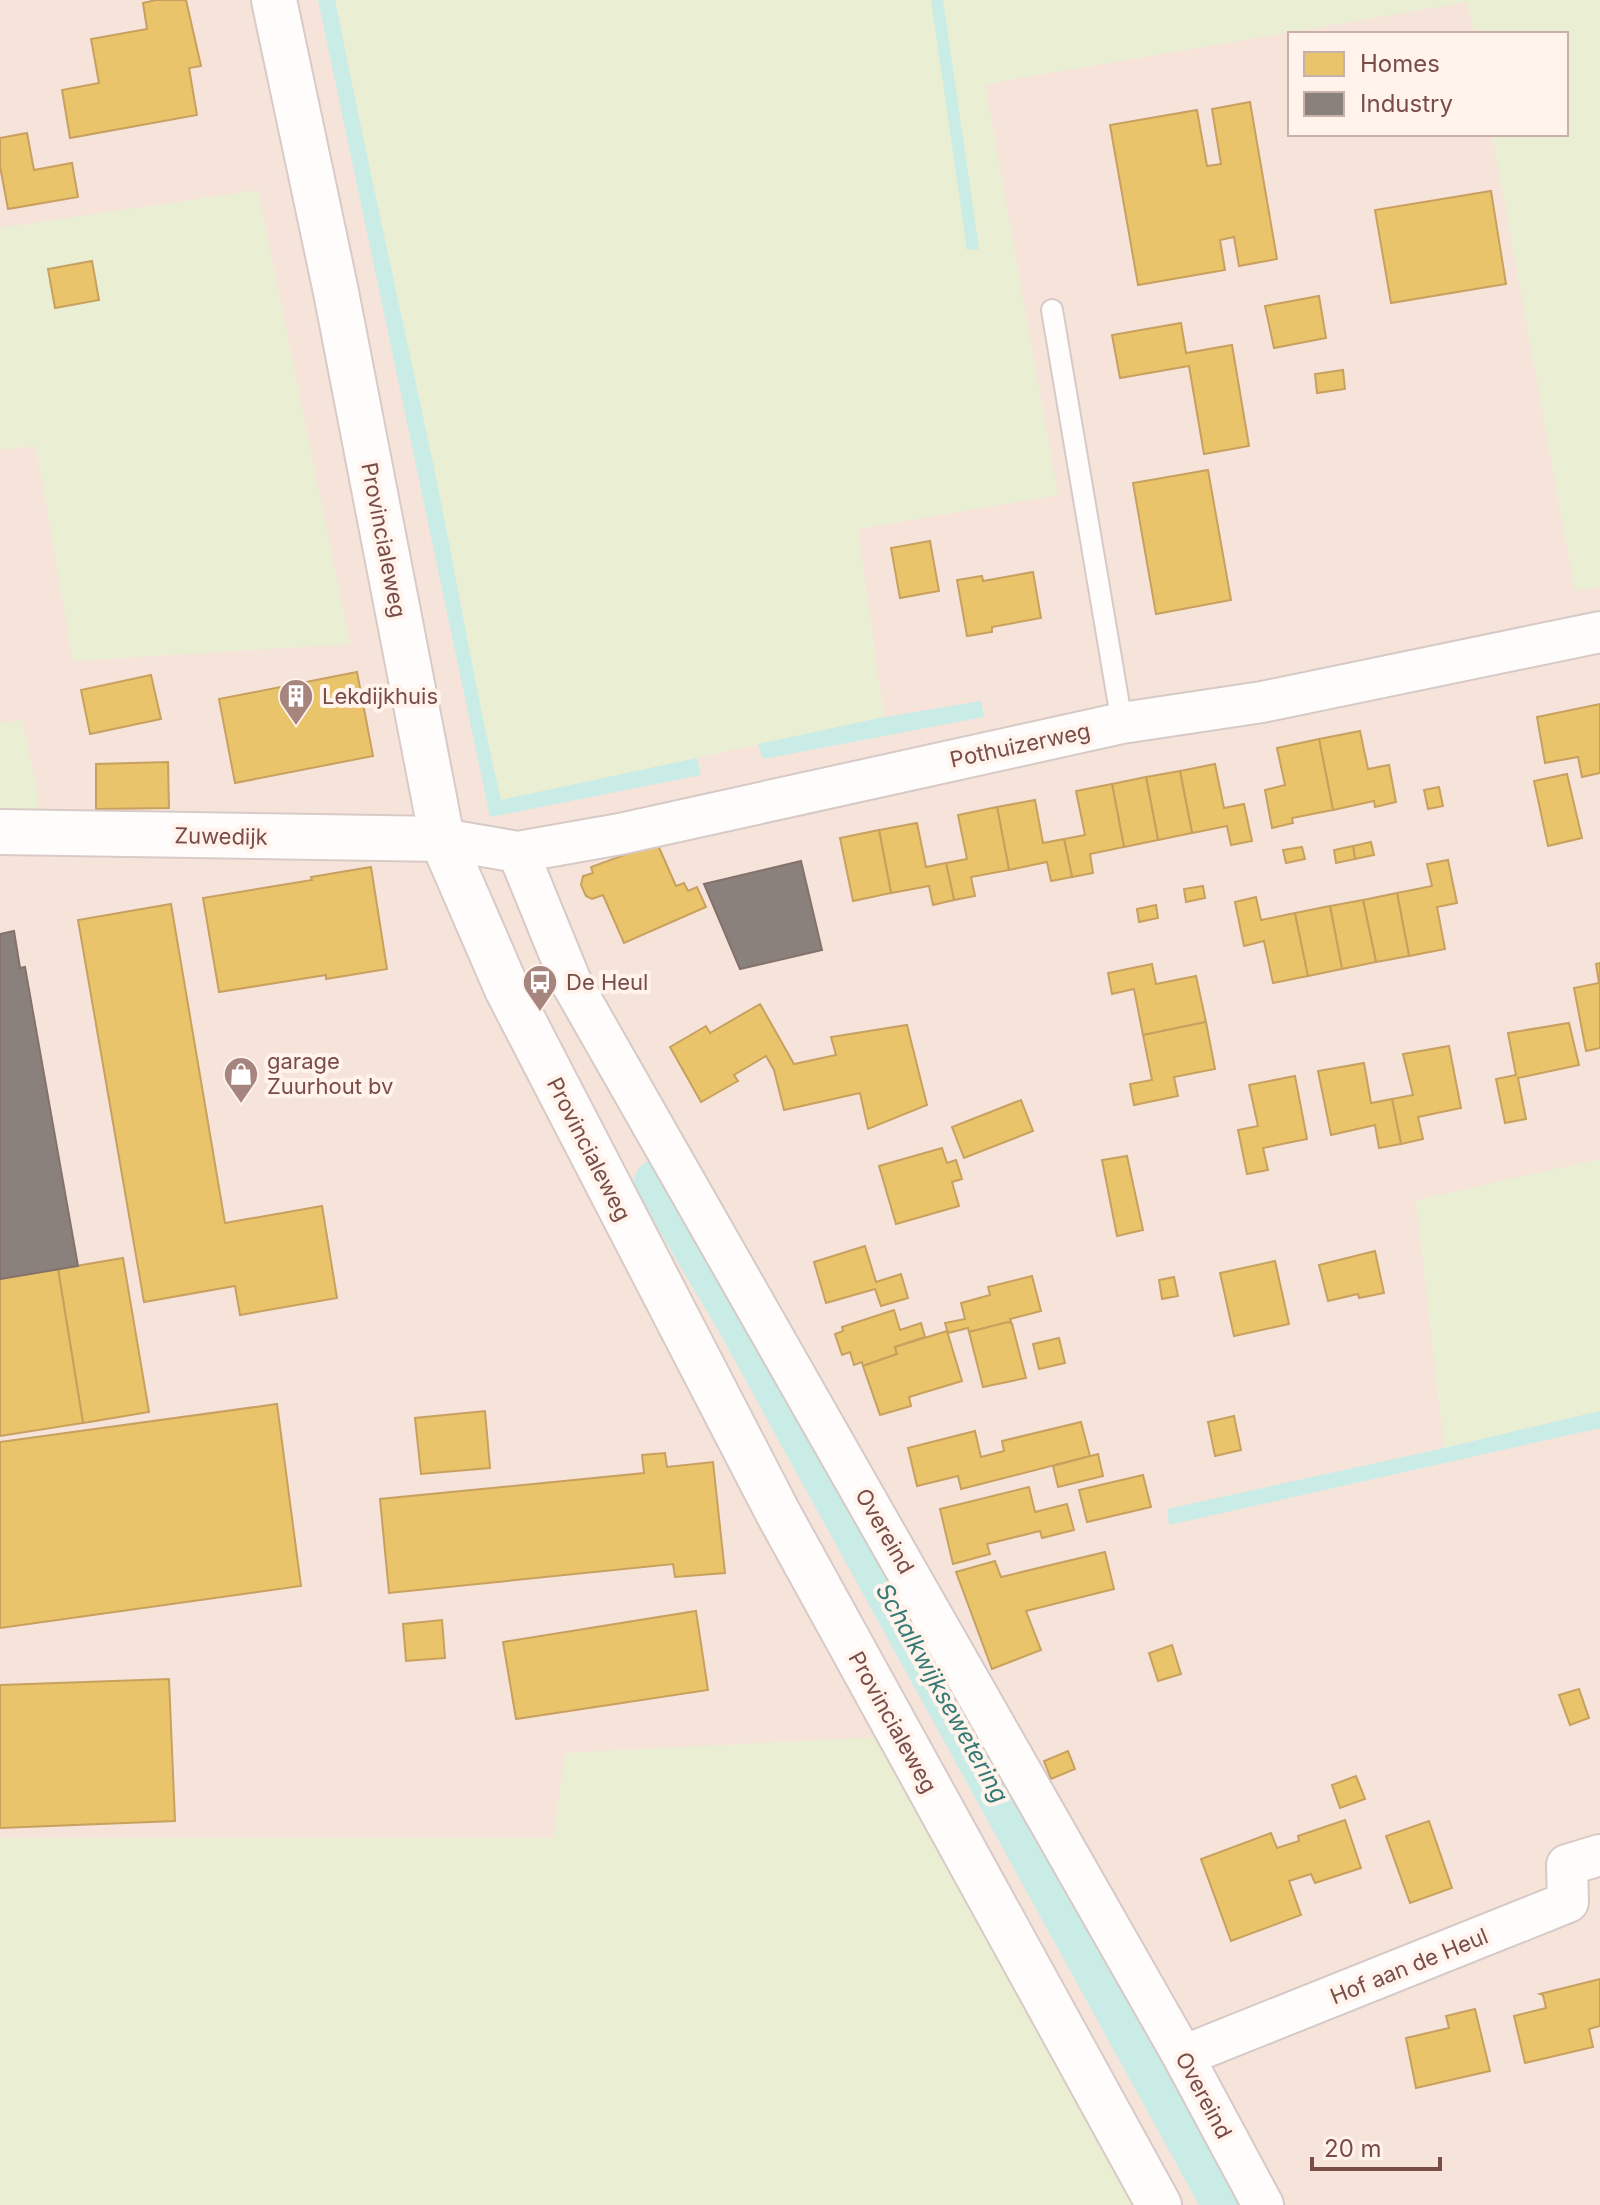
<svg xmlns="http://www.w3.org/2000/svg" width="1600" height="2205" viewBox="0 0 1600 2205" font-family="Inter,sans-serif">
  <style>
    .residential { fill: #f6e4db; fill-rule: evenodd }
    .green { fill: #eaeed3 }
    .water { fill: #caece6 }
    .homes { fill: #e9c46a; stroke: #c8a05f; stroke-width: 2 }
    .industry { fill: #8a817c; stroke: #85716c; stroke-width: 2 }
    .lines { fill: none; stroke-linecap: round; stroke-linejoin: round }
    .canal { stroke: #caece6; stroke-width: 44 }
    .lane-casing { stroke: #d7cac6; stroke-width: 24 }
    .street-casing { stroke: #d7cac6; stroke-width: 44 }
    .secondary-casing { stroke: #d8cac6; stroke-width: 48 }
    .lane { stroke: #fefdfc; stroke-width: 20 }
    .street { stroke: #fefdfc; stroke-width: 40 }
    .secondary { stroke: #fefdfc; stroke-width: 44 }
    .labels { text-anchor: middle; stroke-width: 8; stroke-linejoin: round; paint-order: stroke }
    .street-label { font-size: 22px; fill: #7a4c46; stroke: #fff3ec }
    .poi-label { font-size: 22px; fill: #7a4c46; stroke: #fff3ec; text-anchor: start }
    .water-label { font-size: 24px; font-style: italic; fill: #357974; stroke: #fff3ec }
  </style>
  <rect width="100%" height="100%" fill="#f8efea"/>
  <path class="residential" d="M0,0H1600V2205H566L0,1921ZM1290,34H1566V134H1290Z"/>
  <g class="green">
    <path d="M335,0H1600V587L1575,591L1492,134H1566V34H1474L1467,2L985,84L1058,495L858,529L884,717L501,801L479,704Z"/>
    <path d="M258,190L350,644L73,661L36,446L0,450V228Z"/>
    <path d="M22,720L37,789V813L0,818V723Z"/>
    <path d="M1600,1159V1411L1444,1448L1416,1200Z"/>
    <path d="M879,1737L1146,2205H0V1838H553L565,1753Z"/>
  </g>
  <g class="water">
    <path d="M318,0H335C366,156 401,312 434,468C457,579 475,690 501,800L697,758L701,775L490,817Z"/>
    <path d="M931,0H943L979,249L967,250Z"/>
    <path d="M981,701L984,717L763,759L758,744L884,717Z"/>
    <path d="M1600,1411V1428L1169,1525L1167,1509L1444,1448Z"/>
  </g>
  <g class="homes">
    <path d="M156,0H186L201,66L189,68L197,115L70,138L62,90L99,83L91,39L147,29L143,3Z"/>
    <path d="M1250,102L1277,259L1239,266L1234,237L1220,240L1225,270L1138,285L1110,125L1197,110L1207,166L1221,164L1212,109Z"/>
    <path d="M27,133L34,170L72,163L78,197L8,209L0,166V138Z"/>
    <path d="M1491,191L1506,284L1391,303L1375,210Z"/>
    <path d="M92,261L99,300L55,308L48,269Z"/>
    <path d="M1319,296L1326,338L1274,348L1265,306Z"/>
    <path d="M1181,323L1186,353L1232,345L1249,446L1204,454L1189,366L1120,378L1112,335Z"/>
    <path d="M1343,370L1345,389L1317,393L1315,374Z"/>
    <path d="M1208,470L1231,600L1156,614L1133,483Z"/>
    <path d="M930,541L939,591L900,598L891,548Z"/>
    <path d="M1033,572L1041,618L992,627V632L967,636L957,580L982,576L983,581Z"/>
    <path d="M357,672L373,756L235,783L219,699Z"/>
    <path d="M151,675L161,719L90,734L81,690Z"/>
    <path d="M1600,704V773L1582,777L1578,757L1545,763L1537,717Z"/>
    <path d="M1360,731L1368,769L1389,765L1396,802L1375,807L1374,801L1333,810L1319,739Z"/>
    <path d="M1319,739L1333,810L1292,818L1293,823L1272,828L1265,790L1285,785L1277,748Z"/>
    <path d="M168,762L169,808L96,809V764Z"/>
    <path d="M1215,764L1224,808L1244,804L1252,841L1231,845L1227,826L1192,833L1180,771Z"/>
    <path d="M1180,771L1192,833L1158,840L1146,777Z"/>
    <path d="M1567,774L1582,838L1548,846L1534,781Z"/>
    <path d="M1146,777L1158,840L1124,847L1112,784Z"/>
    <path d="M1112,784L1124,847L1090,854L1093,873L1072,877L1064,839L1085,835L1076,791Z"/>
    <path d="M1439,787L1443,806L1428,809L1424,790Z"/>
    <path d="M1035,800L1043,843L1064,839L1072,877L1051,881L1047,862L1009,870L997,807Z"/>
    <path d="M997,807L1009,870L971,877L975,896L954,900L946,863L967,859L958,815Z"/>
    <path d="M917,823L926,867L946,863L954,900L933,905L929,886L891,893L879,830Z"/>
    <path d="M879,830L891,893L853,901L840,838Z"/>
    <path d="M1371,842L1374,855L1355,859L1353,846Z"/>
    <path d="M657,843L676,886L684,883L688,891L697,887L706,907L624,943L603,895L592,899L586,896L581,885L583,876L593,873L591,867Z"/>
    <path d="M1353,846L1355,859L1336,863L1334,850Z"/>
    <path d="M1302,847L1305,859L1286,863L1283,850Z"/>
    <path d="M1448,860L1457,903L1437,907L1445,949L1409,956L1397,893L1432,886L1427,864Z"/>
    <path d="M371,867L387,969L326,979V975L219,992L203,898L312,880L311,877Z"/>
    <path d="M1203,886L1205,898L1186,902L1184,889Z"/>
    <path d="M1397,893L1409,956L1376,962L1363,900Z"/>
    <path d="M1256,897L1261,920L1295,913L1308,976L1273,983L1264,941L1244,946L1235,902Z"/>
    <path d="M1363,900L1376,962L1342,969L1330,906Z"/>
    <path d="M171,904L225,1223L322,1206L337,1298L240,1315L235,1286L144,1302L78,920Z"/>
    <path d="M1156,905L1158,918L1139,922L1137,909Z"/>
    <path d="M1330,906L1342,969L1308,976L1295,913Z"/>
    <path d="M1600,963V1048L1586,1051L1574,988L1599,983L1596,964Z"/>
    <path d="M1152,964L1156,984L1196,976L1206,1022L1143,1035L1134,989L1112,994L1108,973Z"/>
    <path d="M760,1004L794,1064L836,1055L831,1037L907,1025L927,1105L868,1129L860,1093L784,1110L774,1070L766,1056L734,1075L738,1081L701,1102L670,1047L706,1026L710,1033Z"/>
    <path d="M1206,1022L1215,1069L1174,1077L1178,1096L1134,1105L1130,1084L1152,1080L1143,1035Z"/>
    <path d="M1569,1023L1579,1065L1518,1078L1526,1119L1505,1123L1496,1079L1516,1075L1508,1033Z"/>
    <path d="M1449,1046L1461,1108L1418,1117L1423,1139L1401,1144L1392,1099L1413,1095L1403,1054Z"/>
    <path d="M1364,1063L1371,1103L1392,1099L1401,1144L1379,1148L1375,1125L1331,1135L1318,1071Z"/>
    <path d="M1295,1076L1307,1139L1263,1148L1268,1170L1247,1174L1238,1130L1258,1126L1249,1085Z"/>
    <path d="M1021,1100L1033,1131L964,1158L952,1127Z"/>
    <path d="M942,1148L947,1163L956,1160L962,1179L952,1182L959,1206L896,1224L879,1166Z"/>
    <path d="M1127,1156L1143,1230L1117,1236L1102,1160Z"/>
    <path d="M865,1246L876,1282L901,1274L908,1298L881,1306L875,1289L826,1303L814,1262Z"/>
    <path d="M1375,1251L1384,1293L1359,1298L1358,1294L1328,1301L1319,1265Z"/>
    <path d="M123,1258L149,1412L83,1423L58,1269Z"/>
    <path d="M1275,1261L1289,1324L1234,1336L1220,1273Z"/>
    <path d="M58,1269L83,1423L0,1436V1279Z"/>
    <path d="M1032,1276L1041,1311L1010,1319L1012,1324L1008,1322L969,1332L968,1328L948,1333L945,1323L965,1319L961,1303L990,1295L988,1287Z"/>
    <path d="M1174,1277L1178,1296L1162,1299L1159,1280Z"/>
    <path d="M894,1310L900,1330L921,1323L925,1337L895,1347L897,1354L863,1366L862,1362L854,1365L850,1352L842,1355L835,1334L843,1331L842,1327Z"/>
    <path d="M1008,1322L1012,1324L1026,1378L983,1387L969,1332Z"/>
    <path d="M947,1331L962,1381L909,1397L911,1406L880,1415L863,1366L897,1354L895,1347Z"/>
    <path d="M1059,1338L1065,1363L1039,1369L1033,1344Z"/>
    <path d="M277,1404L301,1586L0,1628V1442Z"/>
    <path d="M485,1411L490,1468L421,1474L415,1418Z"/>
    <path d="M1234,1416L1241,1450L1215,1456L1208,1422Z"/>
    <path d="M1081,1422L1090,1456L961,1489L958,1476L917,1486L908,1448L975,1431L981,1457L1004,1451L1002,1441Z"/>
    <path d="M665,1453L667,1467L713,1462L725,1573L675,1577L673,1564L389,1593L380,1499L644,1473L642,1455Z"/>
    <path d="M1098,1454L1103,1476L1058,1487L1053,1466Z"/>
    <path d="M1143,1475L1151,1507L1087,1522L1079,1490Z"/>
    <path d="M1029,1487L1035,1512L1067,1504L1074,1530L1042,1538L1040,1531L987,1544L990,1554L953,1564L940,1509Z"/>
    <path d="M1105,1552L1114,1589L1026,1611L1041,1650L992,1669L956,1572L995,1561L1001,1577Z"/>
    <path d="M696,1611L708,1690L516,1719L503,1642Z"/>
    <path d="M442,1620L445,1658L406,1661L403,1624Z"/>
    <path d="M1172,1645L1181,1674L1158,1681L1149,1653Z"/>
    <path d="M169,1679L175,1821L0,1828V1685Z"/>
    <path d="M1579,1689L1589,1718L1570,1725L1559,1695Z"/>
    <path d="M1068,1751L1075,1769L1051,1779L1044,1761Z"/>
    <path d="M1356,1776L1365,1799L1340,1808L1332,1785Z"/>
    <path d="M1345,1820L1361,1868L1315,1883L1311,1874L1289,1881L1301,1915L1231,1941L1201,1859L1271,1833L1277,1848L1299,1841L1298,1836Z"/>
    <path d="M1429,1821L1452,1888L1410,1903L1386,1836Z"/>
    <path d="M1600,1979V2026L1589,2029L1593,2047L1525,2063L1514,2016L1546,2008L1543,1995L1540,1994Z"/>
    <path d="M1475,2009L1490,2071L1416,2088L1406,2038L1449,2028L1446,2016Z"/>
  </g>
  <g class="industry">
    <path d="M801,861L822,950L740,969L704,884Z"/>
    <path d="M14,931L20,968L25,967L78,1266L0,1279V934Z"/>
  </g>
  <g class="lines">
    <path class="canal" d="M656,1182L737,1319L1224,2205"/>
    <g class="lane-casing">
      <path id="lane" d="M1052,310L1122,723"/>
    </g>
    <g class="street-casing">
      <g id="street">
        <path d="M442,839L518,852L620,834L1122,723L1262,702L1600,632"/>
        <path d="M518,852L571,982L1183,2056L1263,2205"/>
        <path d="M1183,2056L1568,1902L1567,1865L1600,1855"/>
      </g>
    </g>
    <g class="secondary-casing">
      <g id="secondary">
        <path d="M274,0L336,292L442,839L507,989L777,1511L1159,2205"/>
        <path d="M0,832L442,839"/>
      </g>
    </g>
    <use href="#lane" class="lane"/>
    <use href="#street" class="street"/>
    <use href="#secondary" class="secondary"/>
  </g>
  <defs>
    <g id="building-pin" transform="scale(1.8)"><path d="M0 17L-7.5 6A9.5 9.5 0 1 1 7.5 6Z" fill="#a6857f" stroke="#fff3ec"/><path d="M-4-6H4V6H1V3H-1V6H-4ZM-2.5-4.3h1.7v1.8h-1.7ZM.8-4.3h1.7v1.8H.8ZM-2.5-1h1.7V.8h-1.7ZM.8-1h1.7V.8H.8Z" fill="#fff"/></g>
    <g id="bus-pin" transform="scale(1.8)"><path d="M0 17L-7.5 6A9.5 9.5 0 1 1 7.5 6Z" fill="#a6857f" stroke="#fff3ec"/><path d="M-5-6H5V4H4V6H2V4H-2V6H-4V4H-5ZM-3.5-4V0h7V-4ZM-3.5 1.2v1.5H-2V1.2ZM2 1.2v1.5H3.5V1.2Z" fill="#fff"/></g>
    <g id="shop-pin" transform="scale(1.8)"><path d="M0 17L-7.5 6A9.5 9.5 0 1 1 7.5 6Z" fill="#a6857f" stroke="#fff3ec"/><path d="M-5-2.5h2.3a2.7 3.5 0 0 1 5.4 0H5L5.5 6h-11ZM-1.5-2.5h3a1.5 2.3 0 0 0-3 0Z" fill="#fff"/></g>
  </defs>
  <g fill-rule="evenodd">
    <use href="#building-pin" x="296" y="696"/>
    <use href="#bus-pin" x="540" y="982"/>
    <use href="#shop-pin" x="241" y="1074"/>
  </g>
  <g class="labels">
    <g class="street-label">
      <text transform="translate(384 540) rotate(79)" y="8">Provincialeweg</text>
      <text transform="translate(1020 745) rotate(-12)" y="8">Pothuizerweg</text>
      <text transform="translate(221 836) rotate(1)" y="8">Zuwedijk</text>
      <text transform="translate(589 1149) rotate(63)" y="8">Provincialeweg</text>
      <text transform="translate(885 1531) rotate(60)" y="8">Overeind</text>
      <text transform="translate(893 1722) rotate(61)" y="8">Provincialeweg</text>
      <text transform="translate(1409 1966) rotate(-22)" y="8">Hof aan de Heul</text>
      <text transform="translate(1204 2095) rotate(62)" y="8">Overeind</text>
    </g>
    <g class="poi-label">
      <text x="322" y="704">Lekdijkhuis</text>
      <text x="566" y="990">De Heul</text>
      <text x="267" y="1069">garage<tspan x="267" dy="25">Zuurhout bv</tspan></text>
    </g>
    <g class="water-label">
      <text transform="translate(942 1693) rotate(61)" y="8">Schalkwijksewetering</text>
    </g>
  </g>
  <rect x="1288" y="32" width="280" height="104" fill="#fff3ec" stroke="#cab0aa" stroke-width="2"/>
  <rect x="1304" y="52" width="40" height="24" fill="#e9c46a" stroke="#cab0aa" stroke-width="2"/>
  <text x="1360" y="72" font-size="24" fill="#7a4c46">Homes</text>
  <rect x="1304" y="92" width="40" height="24" fill="#8a817c" stroke="#cab0aa" stroke-width="2"/>
  <text x="1360" y="112" font-size="24" fill="#7a4c46">Industry</text>
  <path d="M1312 2157v12h128v-12" fill="none" stroke="#7a4c46" stroke-width="4"/>
  <text x="1324" y="2157" font-size="24" fill="#7a4c46" stroke="#fff3ec" stroke-width="6" paint-order="stroke">20 m</text>
</svg>
